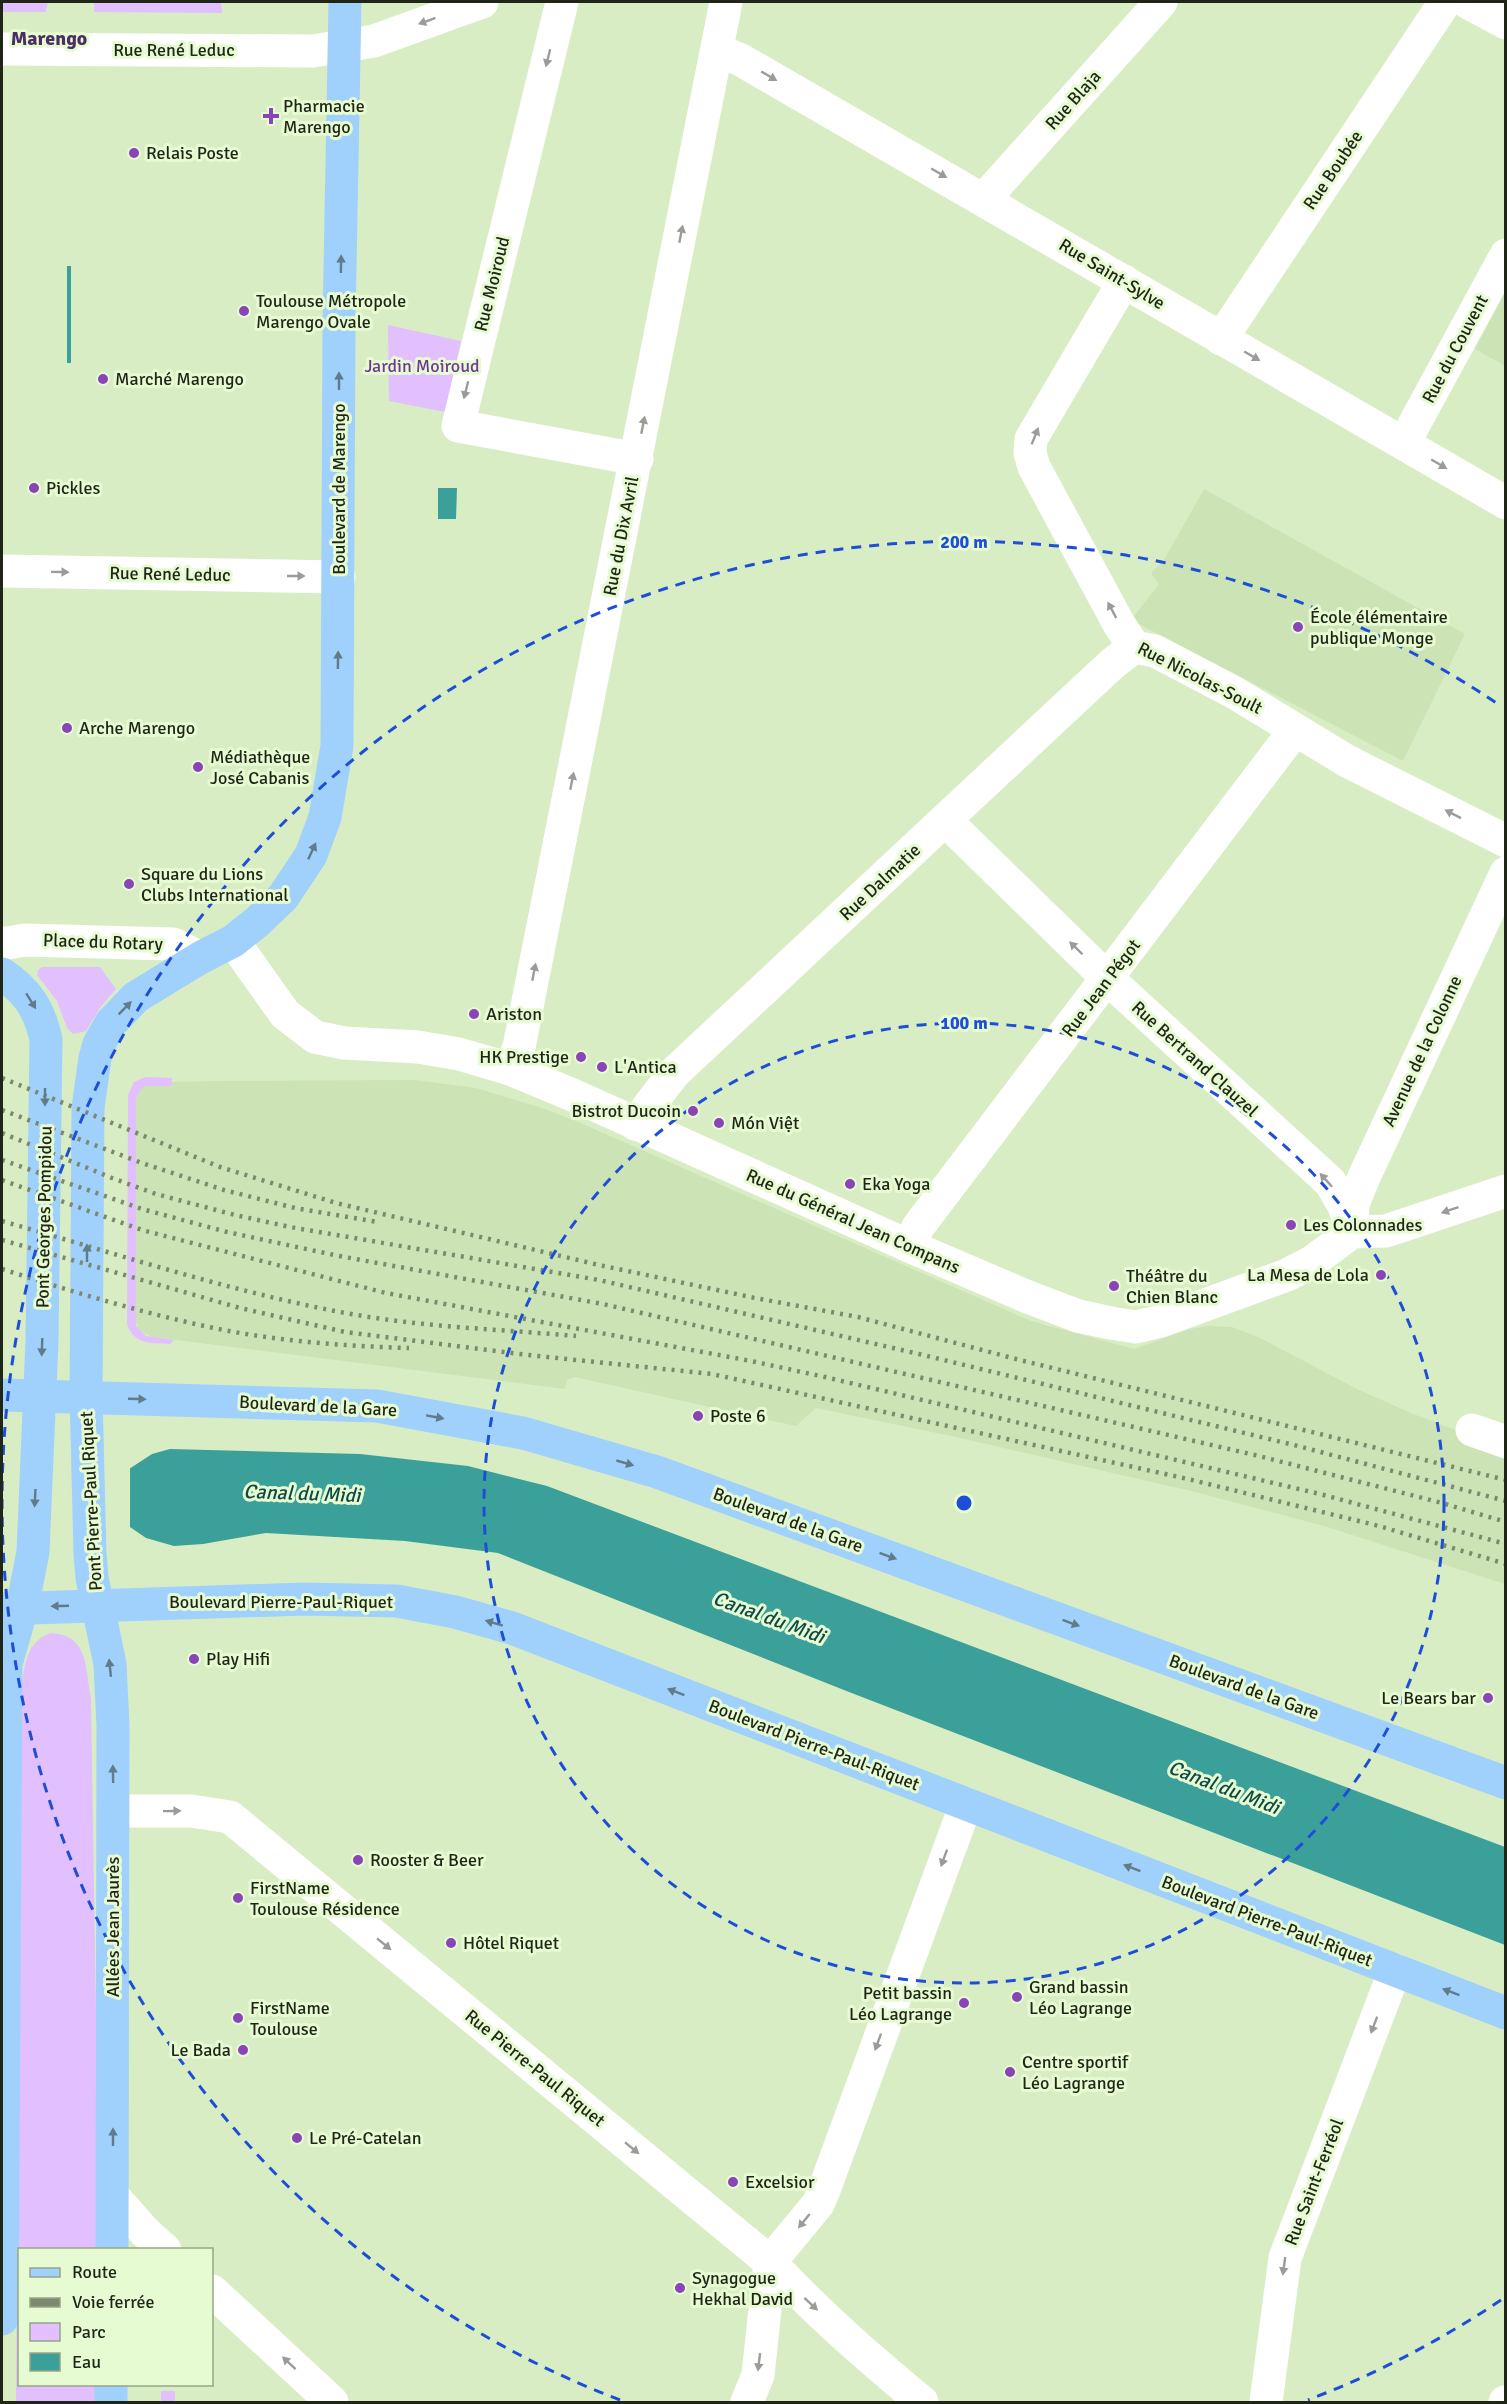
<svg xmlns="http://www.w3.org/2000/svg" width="1507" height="2404" viewBox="0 0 1507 2404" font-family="Signika,sans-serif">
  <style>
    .built { fill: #cce3b5 }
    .green { fill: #e2c0ff }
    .water { fill: #3ba099 }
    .pier { fill: #d9edc5 }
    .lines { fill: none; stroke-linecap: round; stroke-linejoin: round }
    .minor { stroke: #fff; stroke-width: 33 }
    .major { stroke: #a0d0fc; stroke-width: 33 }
    .rail { stroke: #7c896e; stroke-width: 4.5; stroke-dasharray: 3 6; stroke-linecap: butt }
    .oneway { fill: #9a9d97 }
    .oneway2 { fill: #607b8a }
    .ring { fill: none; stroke: #1d4ed8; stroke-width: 3; stroke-dasharray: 10 8 }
    .poi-dot { fill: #8944b8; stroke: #e7fbd2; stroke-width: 2 }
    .labels { text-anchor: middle; stroke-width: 6; stroke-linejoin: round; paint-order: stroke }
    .street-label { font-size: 18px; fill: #1f2617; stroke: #e7fbd2 }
    .poi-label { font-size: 18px; fill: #1f2617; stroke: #e7fbd2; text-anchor: start }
    .park-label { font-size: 18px; fill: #6d3992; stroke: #e7fbd2 }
    .neighbourhood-label { font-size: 20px; font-weight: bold; fill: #4d2d65; stroke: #e7fbd2 }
    .water-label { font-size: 20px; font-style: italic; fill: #0e4946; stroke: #e7fbd2 }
    .centre { fill: #1d4ed8; stroke: #e7fbd2; stroke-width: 3 }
    .ring-label { font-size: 18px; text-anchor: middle; font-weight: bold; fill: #1d4ed8; stroke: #e7fbd2; stroke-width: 6; stroke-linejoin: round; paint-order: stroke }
  </style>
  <rect width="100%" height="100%" fill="#d9edc5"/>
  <g class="built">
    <path d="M1505,293V366L1475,349Z"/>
    <path d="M1204,489L1465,634L1403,761L1131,620L1159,584L1151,574L1165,558Z"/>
    <path d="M415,1080L476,1088L542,1108L576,1121L1031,1321L1134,1349L1190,1329L1209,1326L1232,1327L1258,1337L1357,1389L1411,1413L1505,1449V1584L1324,1526L1195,1492L956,1437L816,1408L796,1426L575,1377L567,1380L565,1389L152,1337L138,1330L135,1318L136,1100L141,1088L145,1086H171V1082L224,1081Z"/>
  </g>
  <g class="green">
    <path d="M2,2H48L46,12H2Z"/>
    <path d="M94,2H221L222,13L94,12Z"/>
    <path d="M388,325L461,341L445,412L389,401Z"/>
    <path d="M42,967H100L116,989L100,1008L86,1031L73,1034L67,1028L57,1001L37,975L38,970Z"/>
    <path d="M145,1077L172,1078L171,1086H145L139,1092L136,1100V1326L146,1336L174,1340L170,1344C151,1343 134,1345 127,1324L128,1095L134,1082Z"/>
    <path d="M51,1633C89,1635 85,1668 91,1697L98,2140L97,2249L20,2250V2384L97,2385L96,2402H16L20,1701C24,1675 22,1642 51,1633Z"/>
    <rect x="161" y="2391" width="14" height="11"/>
  </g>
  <g class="water">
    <rect x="67" y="266" width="4" height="97"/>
    <path d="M438,488H457L456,519H438Z"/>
    <path d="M170,1449L360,1454L468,1466L547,1486L1505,1847V1945L849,1692L498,1553L405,1541L266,1533L203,1544L174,1546L146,1538L130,1527L129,1469L152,1454Z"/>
  </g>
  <path class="pier" d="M2,1464L130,1465V1530L2,1527Z"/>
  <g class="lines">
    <g class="minor">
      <path d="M562,2L458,426L637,459"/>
      <path d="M1467,2L1506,23"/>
      <path d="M2,49L313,51L374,41L482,2"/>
      <path d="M717,50L741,60L1506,503"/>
      <path d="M984,199L1161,2"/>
      <path d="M1124,281L1031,439L1030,453L1034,467L1119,624L1134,647L1155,651L1235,693L1347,761L1506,841"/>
      <path d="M1221,339L1445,2"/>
      <path d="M1404,443L1506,255"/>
      <path d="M2,571L339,577"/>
      <path d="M946,821L1108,979L1330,1182L1344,1206L1352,1232"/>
      <path d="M233,941L285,1014L315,1037L344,1043L418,1047L459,1054L510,1069L575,1096L909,1246L1028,1297L1078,1316L1111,1323L1136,1327L1161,1321L1287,1275L1312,1262L1352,1232L1386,1231L1506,1191"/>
      <path d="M2,944L25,940L173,944L200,958"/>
      <path d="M510,1069L519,1047L726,2"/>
      <path d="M635,1124L674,1073L1112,664L1134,647"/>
      <path d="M1352,1230L1353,1204L1364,1177L1506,873"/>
      <path d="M909,1246L918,1227L1295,730"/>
      <path d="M1472,1430L1506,1442"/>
      <path d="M114,1811H191L230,1817L770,2262C817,2313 869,2358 922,2402"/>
      <path d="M113,2196L145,2232L165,2250"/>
      <path d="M212,2291L332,2402"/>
      <path d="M747,2402L758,2375L770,2262L818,2204L824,2190L966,1804"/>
      <path d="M1266,2402L1285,2258L1395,1970"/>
      <path d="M1505,2402H1506"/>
    </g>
    <g class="major">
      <path d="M2,974C27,991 39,1008 46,1039L42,1341L33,1552L22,1608L6,1664L2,2319"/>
      <path d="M2,1395L377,1406L523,1433L657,1472L1506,1783"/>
      <path d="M2,1609L304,1599L397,1601L455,1612L512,1628L1506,2013"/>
      <path d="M112,2250L113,1726L110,1664L92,1578L90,1553L86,1396L88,1108L95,1058L99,1044L111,1023L136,997L200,958L233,941L257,922L283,897L311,855L325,817L337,746L339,322L345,2"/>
      <path d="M111,2402V2384"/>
    </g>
    <g class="rail">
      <path d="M2,1078L220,1167L336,1203L599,1265L755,1298L858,1317L1016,1359L1506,1480"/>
      <path d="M2,1110L142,1163L224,1190L295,1208L378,1222"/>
      <path d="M2,1133L112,1178L156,1194L235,1215L290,1227L599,1280L919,1354L1294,1445L1506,1501"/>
      <path d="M2,1160L142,1209L227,1232L339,1256L603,1304L1259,1456L1442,1503L1506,1522"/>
      <path d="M2,1180L142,1230L386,1293L751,1361L825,1377L1320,1494L1506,1544"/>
      <path d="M2,1221C114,1253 225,1290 340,1312C418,1327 497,1329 576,1336"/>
      <path d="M2,1240L240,1308L345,1332L528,1355L712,1374L1188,1479L1379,1526L1506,1564"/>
      <path d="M2,1269C70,1291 139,1312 209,1327C274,1341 343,1346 409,1348"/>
    </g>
  </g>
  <defs><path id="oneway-solid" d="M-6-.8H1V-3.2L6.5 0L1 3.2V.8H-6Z" transform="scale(1.5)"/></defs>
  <g class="oneway">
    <use href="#oneway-solid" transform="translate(427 21) rotate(160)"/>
    <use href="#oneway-solid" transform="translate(548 58) rotate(104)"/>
    <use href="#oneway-solid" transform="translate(769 76) rotate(30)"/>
    <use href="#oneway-solid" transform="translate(939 173) rotate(30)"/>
    <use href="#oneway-solid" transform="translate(681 234) rotate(-79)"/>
    <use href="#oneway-solid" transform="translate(1252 356) rotate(30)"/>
    <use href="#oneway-solid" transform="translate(466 390) rotate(104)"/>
    <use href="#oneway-solid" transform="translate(643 425) rotate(-79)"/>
    <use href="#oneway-solid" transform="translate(1035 436) rotate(-68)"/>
    <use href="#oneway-solid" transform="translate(1439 464) rotate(30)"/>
    <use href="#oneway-solid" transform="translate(60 572) rotate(1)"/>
    <use href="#oneway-solid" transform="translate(296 576)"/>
    <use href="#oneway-solid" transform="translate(1112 610) rotate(-118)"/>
    <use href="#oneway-solid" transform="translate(572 781) rotate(-79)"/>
    <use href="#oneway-solid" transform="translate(1453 814) rotate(-153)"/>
    <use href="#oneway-solid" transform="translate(1076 948) rotate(-136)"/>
    <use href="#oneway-solid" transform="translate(534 972) rotate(-79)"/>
    <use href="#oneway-solid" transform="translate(1326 1180) rotate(-132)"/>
    <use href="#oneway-solid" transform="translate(1450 1210) rotate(161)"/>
    <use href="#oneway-solid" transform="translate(172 1811) rotate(-1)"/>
    <use href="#oneway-solid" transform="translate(944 1858) rotate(110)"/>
    <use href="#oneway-solid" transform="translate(384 1944) rotate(39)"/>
    <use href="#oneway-solid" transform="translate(1374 2025) rotate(111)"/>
    <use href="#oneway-solid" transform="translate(878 2042) rotate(110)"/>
    <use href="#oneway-solid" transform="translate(632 2148) rotate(39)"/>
    <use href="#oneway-solid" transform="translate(804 2221) rotate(129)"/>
    <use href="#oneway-solid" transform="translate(1284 2266) rotate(98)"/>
    <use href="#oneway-solid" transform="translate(811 2304) rotate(43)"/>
    <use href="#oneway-solid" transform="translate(759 2362) rotate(97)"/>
    <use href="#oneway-solid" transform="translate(289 2363) rotate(-137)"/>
  </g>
  <g class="oneway2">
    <use href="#oneway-solid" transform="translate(341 264) rotate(-89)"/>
    <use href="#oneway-solid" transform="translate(339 381) rotate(-90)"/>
    <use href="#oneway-solid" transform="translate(338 660) rotate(-89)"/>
    <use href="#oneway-solid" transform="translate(312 851) rotate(-65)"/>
    <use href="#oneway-solid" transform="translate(31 1001) rotate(58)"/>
    <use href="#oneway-solid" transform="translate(125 1008) rotate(-45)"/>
    <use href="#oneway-solid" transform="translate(45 1097) rotate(90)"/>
    <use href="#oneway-solid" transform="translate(87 1253) rotate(-90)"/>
    <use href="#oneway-solid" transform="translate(42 1347) rotate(92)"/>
    <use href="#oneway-solid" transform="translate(137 1399) rotate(2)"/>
    <use href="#oneway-solid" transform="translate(435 1417) rotate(10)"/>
    <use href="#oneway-solid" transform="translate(625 1463) rotate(16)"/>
    <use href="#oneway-solid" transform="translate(35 1498) rotate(93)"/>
    <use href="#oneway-solid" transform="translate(888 1556) rotate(20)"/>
    <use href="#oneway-solid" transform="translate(60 1606) rotate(178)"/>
    <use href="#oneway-solid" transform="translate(494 1623) rotate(-164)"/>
    <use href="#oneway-solid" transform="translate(1071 1623) rotate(20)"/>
    <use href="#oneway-solid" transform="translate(110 1668) rotate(-96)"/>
    <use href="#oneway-solid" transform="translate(676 1692) rotate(-159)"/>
    <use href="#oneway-solid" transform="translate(113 1774) rotate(-91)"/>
    <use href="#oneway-solid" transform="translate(1132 1868) rotate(-159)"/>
    <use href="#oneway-solid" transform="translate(1451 1992) rotate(-159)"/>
    <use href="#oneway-solid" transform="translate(113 2137) rotate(-90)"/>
  </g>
  <g class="ring">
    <circle cx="964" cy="1503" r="480"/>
    <path d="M1501 2300A961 961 0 0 1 1308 2400M620 2400A961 961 0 1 1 1501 706"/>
  </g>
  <g class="poi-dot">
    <path d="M268 107h6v6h6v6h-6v6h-6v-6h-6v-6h6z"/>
    <circle cx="134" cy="153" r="6"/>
    <circle cx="244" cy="311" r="6"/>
    <circle cx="103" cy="379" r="6"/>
    <circle cx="34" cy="488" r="6"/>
    <circle cx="1298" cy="627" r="6"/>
    <circle cx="67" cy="728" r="6"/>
    <circle cx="198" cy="767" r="6"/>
    <circle cx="129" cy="884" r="6"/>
    <circle cx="474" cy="1014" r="6"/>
    <circle cx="581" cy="1057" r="6"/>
    <circle cx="602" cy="1067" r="6"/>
    <circle cx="693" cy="1111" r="6"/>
    <circle cx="719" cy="1123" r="6"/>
    <circle cx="850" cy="1184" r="6"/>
    <circle cx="1291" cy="1225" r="6"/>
    <circle cx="1381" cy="1275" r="6"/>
    <circle cx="1114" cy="1286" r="6"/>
    <circle cx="698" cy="1416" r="6"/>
    <circle cx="194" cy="1659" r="6"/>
    <circle cx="1488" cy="1698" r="6"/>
    <circle cx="358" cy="1860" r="6"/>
    <circle cx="238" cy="1898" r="6"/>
    <circle cx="451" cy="1943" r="6"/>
    <circle cx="1017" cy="1997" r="6"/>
    <circle cx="964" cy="2003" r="6"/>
    <circle cx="238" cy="2018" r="6"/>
    <circle cx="243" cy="2050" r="6"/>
    <circle cx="1010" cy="2072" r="6"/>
    <circle cx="297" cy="2138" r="6"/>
    <circle cx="733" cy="2182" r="6"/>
    <circle cx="680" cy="2288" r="6"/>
  </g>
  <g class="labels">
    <g class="street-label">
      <text x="174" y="56">Rue René Leduc</text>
      <text transform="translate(1073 100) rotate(-48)" y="6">Rue Blaja</text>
      <text transform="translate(1333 170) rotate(-56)" y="6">Rue Boubée</text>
      <text transform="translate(1112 274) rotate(31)" y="6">Rue Saint-Sylve</text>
      <text transform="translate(492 284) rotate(-76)" y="6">Rue Moiroud</text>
      <text transform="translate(1455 349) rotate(-62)" y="6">Rue du Couvent</text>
      <text transform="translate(339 489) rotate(-90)" y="6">Boulevard de Marengo</text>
      <text transform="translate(621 536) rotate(-79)" y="6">Rue du Dix Avril</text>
      <text transform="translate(170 574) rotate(1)" y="6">Rue René Leduc</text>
      <text transform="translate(1200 678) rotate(27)" y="6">Rue Nicolas-Soult</text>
      <text transform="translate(880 882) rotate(-43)" y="6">Rue Dalmatie</text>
      <text transform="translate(103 942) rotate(2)" y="6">Place du Rotary</text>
      <text transform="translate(1101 988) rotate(-53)" y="6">Rue Jean Pégot</text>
      <text transform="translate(1422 1051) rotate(-65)" y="6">Avenue de la Colonne</text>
      <text transform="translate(1195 1059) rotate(42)" y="6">Rue Bertrand Clauzel</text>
      <text transform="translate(44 1217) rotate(-89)" y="6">Pont Georges Pompidou</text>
      <text transform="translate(853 1221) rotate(24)" y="6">Rue du Général Jean Compans</text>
      <text transform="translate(318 1406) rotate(3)" y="6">Boulevard de la Gare</text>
      <text transform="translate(91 1501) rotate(-93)" y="6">Pont Pierre-Paul Riquet</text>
      <text transform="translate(788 1520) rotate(20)" y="6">Boulevard de la Gare</text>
      <text x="281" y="1608">Boulevard Pierre-Paul-Riquet</text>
      <text transform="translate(1244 1687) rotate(20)" y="6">Boulevard de la Gare</text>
      <text transform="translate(814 1745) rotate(21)" y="6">Boulevard Pierre-Paul-Riquet</text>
      <text transform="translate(1267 1921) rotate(21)" y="6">Boulevard Pierre-Paul-Riquet</text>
      <text transform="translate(113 1927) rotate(-90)" y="6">Allées Jean Jaurès</text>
      <text transform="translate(535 2068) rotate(39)" y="6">Rue Pierre-Paul Riquet</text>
      <text transform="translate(1314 2182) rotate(-69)" y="6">Rue Saint-Ferréol</text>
    </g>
    <g class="poi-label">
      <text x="283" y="112">Pharmacie<tspan x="283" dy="21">Marengo</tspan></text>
      <text x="146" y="159">Relais Poste</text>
      <text x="256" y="307">Toulouse Métropole<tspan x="256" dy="21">Marengo Ovale</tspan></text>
      <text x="115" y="385">Marché Marengo</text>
      <text x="46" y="494">Pickles</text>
      <text x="1310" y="623">École élémentaire<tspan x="1310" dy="21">publique Monge</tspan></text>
      <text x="79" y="734">Arche Marengo</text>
      <text x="210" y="763">Médiathèque<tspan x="210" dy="21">José Cabanis</tspan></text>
      <text x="141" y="880">Square du Lions<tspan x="141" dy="21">Clubs International</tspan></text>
      <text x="486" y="1020">Ariston</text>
      <text x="569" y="1063" text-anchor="end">HK Prestige</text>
      <text x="614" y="1073">L'Antica</text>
      <text x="681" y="1117" text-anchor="end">Bistrot Ducoin</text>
      <text x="731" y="1129">Món Việt</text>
      <text x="862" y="1190">Eka Yoga</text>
      <text x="1303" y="1231">Les Colonnades</text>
      <text x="1369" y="1281" text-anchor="end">La Mesa de Lola</text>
      <text x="1126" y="1282">Théâtre du<tspan x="1126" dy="21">Chien Blanc</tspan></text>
      <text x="710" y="1422">Poste 6</text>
      <text x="206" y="1665">Play Hifi</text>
      <text x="1476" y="1704" text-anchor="end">Le Bears bar</text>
      <text x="370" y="1866">Rooster &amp; Beer</text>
      <text x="250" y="1894">FirstName<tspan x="250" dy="21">Toulouse Résidence</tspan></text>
      <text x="463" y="1949">Hôtel Riquet</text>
      <text x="1029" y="1993">Grand bassin<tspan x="1029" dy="21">Léo Lagrange</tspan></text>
      <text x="952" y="1999" text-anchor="end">Petit bassin<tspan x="952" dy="21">Léo Lagrange</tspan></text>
      <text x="250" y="2014">FirstName<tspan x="250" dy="21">Toulouse</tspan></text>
      <text x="231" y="2056" text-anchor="end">Le Bada</text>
      <text x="1022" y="2068">Centre sportif<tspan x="1022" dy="21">Léo Lagrange</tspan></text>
      <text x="309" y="2144">Le Pré-Catelan</text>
      <text x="745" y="2188">Excelsior</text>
      <text x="692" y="2284">Synagogue<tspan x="692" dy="21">Hekhal David</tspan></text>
    </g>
    <g class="park-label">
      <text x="422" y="372">Jardin Moiroud</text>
    </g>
    <g class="neighbourhood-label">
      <text x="49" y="45">Marengo</text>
    </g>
    <g class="water-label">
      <text transform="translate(302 1493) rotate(2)" y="7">Canal du Midi</text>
      <text transform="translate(769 1617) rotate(20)" y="7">Canal du Midi</text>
      <text transform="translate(1224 1787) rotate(21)" y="7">Canal du Midi</text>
    </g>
  </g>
  <circle cx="964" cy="1503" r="9" class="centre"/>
  <g class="ring-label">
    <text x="964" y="548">200 m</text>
    <text x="964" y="1029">100 m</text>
  </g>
  <rect width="1507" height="2404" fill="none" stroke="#1f2617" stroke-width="6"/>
  <rect x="18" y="2248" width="195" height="138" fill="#e7fbd2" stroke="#97a687" stroke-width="1.5"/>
  <rect x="30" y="2268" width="30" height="9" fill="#a0d0fc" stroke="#97a687" stroke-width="1.5"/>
  <text x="72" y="2278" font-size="18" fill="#1f2617">Route</text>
  <rect x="30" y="2298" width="30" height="9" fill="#7c896e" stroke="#97a687" stroke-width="1.5"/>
  <text x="72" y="2308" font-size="18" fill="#1f2617">Voie ferrée</text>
  <rect x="30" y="2323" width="30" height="18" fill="#e2c0ff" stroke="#97a687" stroke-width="1.5"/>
  <text x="72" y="2338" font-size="18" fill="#1f2617">Parc</text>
  <rect x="30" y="2353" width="30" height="18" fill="#3ba099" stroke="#97a687" stroke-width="1.5"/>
  <text x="72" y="2368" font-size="18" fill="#1f2617">Eau</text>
</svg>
